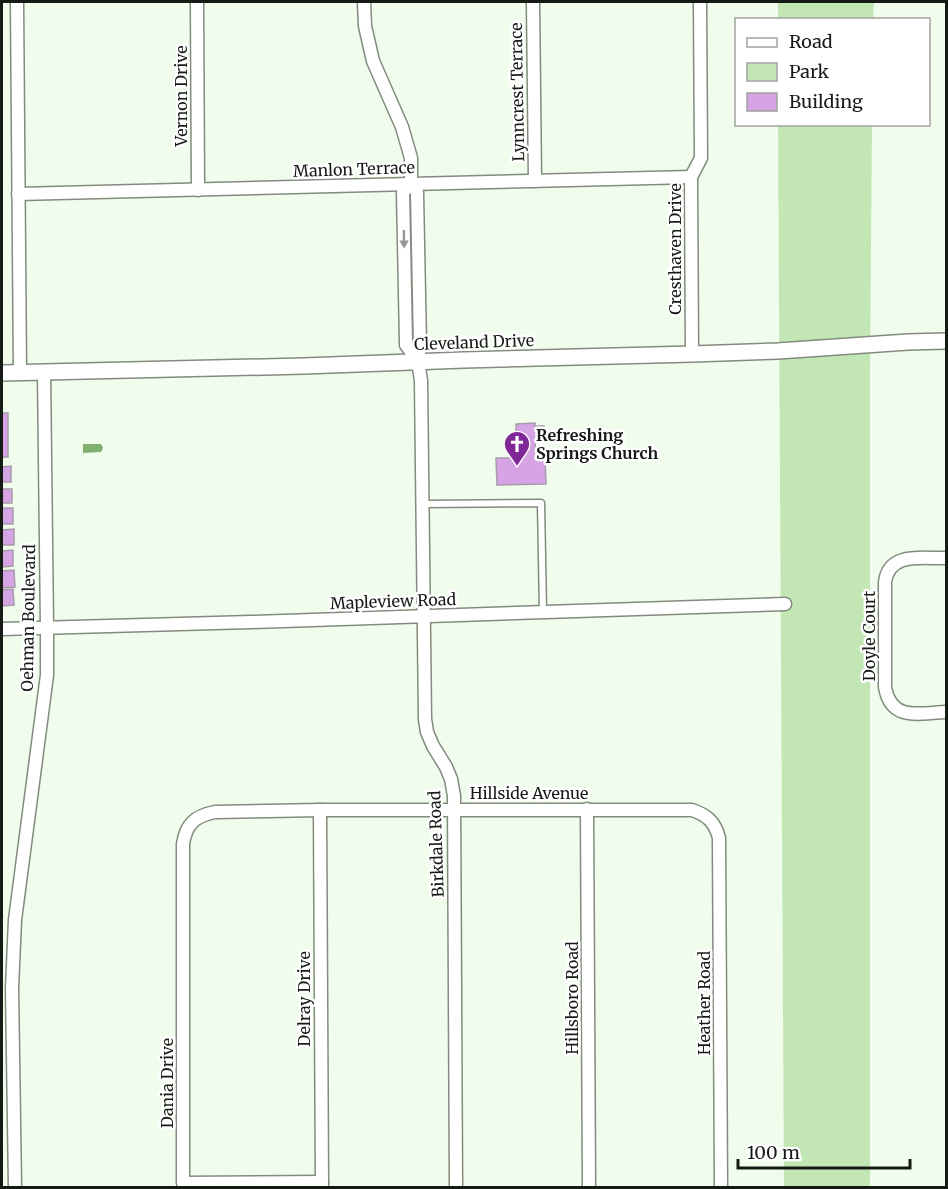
<svg xmlns="http://www.w3.org/2000/svg" width="948" height="1189" viewBox="0 0 948 1189" font-family="Merriweather,serif">
  <style>
    .green { fill: #c3e6b5 }
    .water { fill: #81af6e }
    .building { fill: #d6a4e4; stroke: #a79cab; stroke-width: 1.5 }
    .lines { fill: none; stroke-linecap: round; stroke-linejoin: round }
    .service-casing { stroke: #828c7e; stroke-width: 9 }
    .minor-casing { stroke: #828c7e; stroke-width: 15 }
    .tertiary-casing { stroke: #828c7e; stroke-width: 18 }
    .service { stroke: #fff; stroke-width: 6 }
    .minor { stroke: #fff; stroke-width: 12 }
    .tertiary { stroke: #fff; stroke-width: 15 }
    .oneway { fill: #969895 }
    .labels { text-anchor: middle; stroke-width: 5; stroke-linejoin: round; paint-order: stroke }
    .street-label { font-size: 16px; fill: #161a14; stroke: #fff }
    .poi-label { font-size: 16px; font-weight: bold; fill: #161a14; stroke: #fff; text-anchor: start }
  </style>
  <rect width="100%" height="100%" fill="#f0fcec"/>
  <g class="green">
    <path d="M778,2H874L873,19H778Z"/>
    <path d="M778,125H872L870,365V1187H784Z"/>
  </g>
  <path class="water" d="M83,444H101L103,448L101,452L83,453Z"/>
  <g class="building">
    <rect x="2" y="413" width="6" height="44"/>
    <path d="M535,423V426H544V438L535,439L536,459H545L546,484L497,485L496,458H512V455H516V424Z"/>
    <path d="M11,466V482H2V467Z"/>
    <rect x="2" y="489" width="10" height="14"/>
    <rect x="2" y="508" width="11" height="16"/>
    <path d="M14,529V545H2V530Z"/>
    <path d="M13,550V566L2,567V551Z"/>
    <path d="M14,570L15,587L2,588V571Z"/>
    <path d="M13,589L14,605L2,606V590Z"/>
  </g>
  <g class="lines">
    <g class="service-casing">
      <path id="service" d="M423,504L541,503L543,612"/>
    </g>
    <g class="minor-casing">
      <g id="minor">
        <path d="M17,2L20,373"/>
        <path d="M197,2L198,190"/>
        <path d="M364,2L365,26L373,61L402,127L411,158V184L403,192L406,342V345L418,361L421,381L425,719L427,732L433,746L446,767L451,779L454,796L456,1188"/>
        <path d="M533,2L535,181"/>
        <path d="M411,184L417,192V194L420,345L418,361"/>
        <path d="M18,194L691,177"/>
        <path d="M692,354L691,177L701,158L700,2"/>
        <path d="M946,558C923,559 889,551 885,582V687C891,722 919,713 946,712"/>
        <path d="M2,629L251,622L785,604"/>
        <path d="M587,809L589,1188"/>
        <path d="M320,810L322,1188"/>
        <path d="M322,1182L183,1183V844C186,824 195,816 215,812L320,810H692C707,815 715,822 719,838L721,1188"/>
        <path d="M15,1188L12,988L15,920L47,675V628L44,372"/>
      </g>
    </g>
    <g class="tertiary-casing">
      <path id="tertiary" d="M2,373L304,366L464,360L692,354L778,351L908,342L946,341"/>
    </g>
    <use href="#service" class="service"/>
    <use href="#minor" class="minor"/>
    <use href="#tertiary" class="tertiary"/>
  </g>
  <defs><path id="oneway-solid" d="M-6-.8H1V-3.2L6.5 0L1 3.2V.8H-6Z" transform="scale(1.5)"/></defs>
  <use class="oneway" href="#oneway-solid" transform="translate(404 239) rotate(89)"/>
  <defs>
    <g id="church-pin" transform="scale(1.35)"><path d="M0 17L-7.5 6A9.5 9.5 0 1 1 7.5 6Z" fill="#7f2896" stroke="#fff"/><path d="M-1.2-6h2.4v3.5h3.3v2.4h-3.3V6h-2.4V-.1h-3.3v-2.4h3.3Z" fill="#fff"/></g>
  </defs>
  <g fill-rule="evenodd">
    <use href="#church-pin" x="517" y="444"/>
  </g>
  <g class="labels">
    <g class="street-label">
      <text transform="translate(517 92) rotate(-91)" y="6">Lynncrest Terrace</text>
      <text transform="translate(181 96) rotate(-90)" y="6">Vernon Drive</text>
      <text transform="translate(354 169) rotate(-2)" y="6">Manlon Terrace</text>
      <text transform="translate(675 249) rotate(-90)" y="6">Cresthaven Drive</text>
      <text transform="translate(474 342) rotate(-2)" y="6">Cleveland Drive</text>
      <text transform="translate(393 601) rotate(-2)" y="6">Mapleview Road</text>
      <text transform="translate(28 618) rotate(-89)" y="6">Oehman Boulevard</text>
      <text transform="translate(869 636) rotate(-90)" y="6">Doyle Court</text>
      <text x="529" y="799">Hillside Avenue</text>
      <text transform="translate(436 844) rotate(-92)" y="6">Birkdale Road</text>
      <text transform="translate(572 998) rotate(-90)" y="6">Hillsboro Road</text>
      <text transform="translate(304 999) rotate(-90)" y="6">Delray Drive</text>
      <text transform="translate(704 1003) rotate(-90)" y="6">Heather Road</text>
      <text transform="translate(167 1083) rotate(-90)" y="6">Dania Drive</text>
    </g>
    <g class="poi-label">
      <text x="536" y="441">Refreshing<tspan x="536" dy="18">Springs Church</tspan></text>
    </g>
  </g>
  <rect width="948" height="1189" fill="none" stroke="#161a14" stroke-width="6"/>
  <rect x="735" y="18" width="195" height="108" fill="#ffffff" stroke="#a2a3a1" stroke-width="1.5"/>
  <rect x="747" y="38" width="30" height="9" fill="#ffffff" stroke="#a2a3a1" stroke-width="1.5"/>
  <text x="789" y="48" font-size="18" fill="#161a14">Road</text>
  <rect x="747" y="63" width="30" height="18" fill="#c3e6b5" stroke="#a2a3a1" stroke-width="1.5"/>
  <text x="789" y="78" font-size="18" fill="#161a14">Park</text>
  <rect x="747" y="93" width="30" height="18" fill="#d6a4e4" stroke="#a2a3a1" stroke-width="1.5"/>
  <text x="789" y="108" font-size="18" fill="#161a14">Building</text>
  <path d="M738 1159v9h172v-9" fill="none" stroke="#161a14" stroke-width="3"/>
  <text x="747" y="1159" font-size="18" fill="#161a14" stroke="#ffffff" stroke-width="4.5" paint-order="stroke">100 m</text>
</svg>
